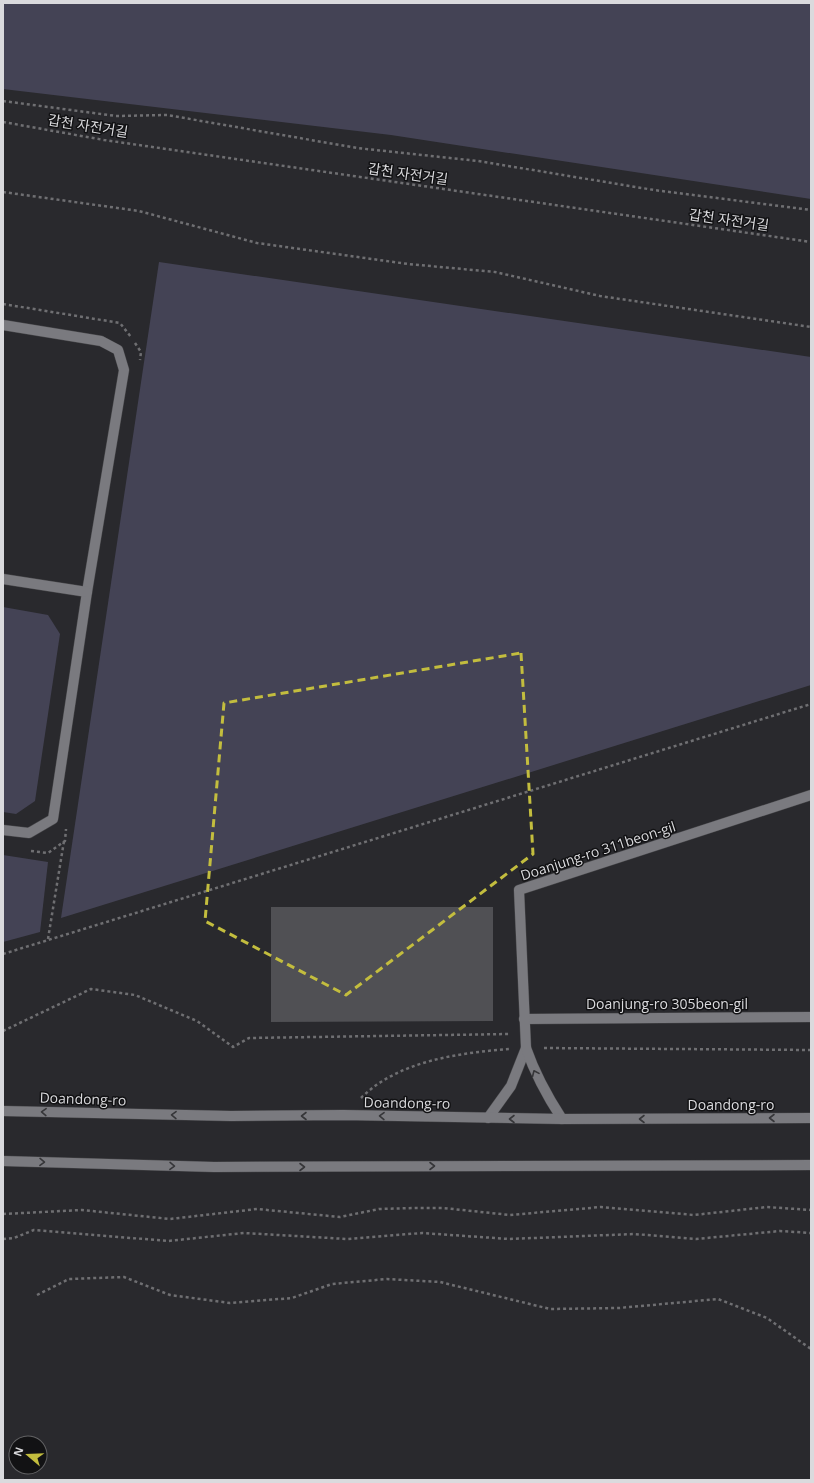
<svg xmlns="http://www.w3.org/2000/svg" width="814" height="1483" viewBox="0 0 814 1483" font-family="'Open Sans','Noto Sans KR',sans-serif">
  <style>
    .green { fill: #444355 }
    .building { fill: #505054 }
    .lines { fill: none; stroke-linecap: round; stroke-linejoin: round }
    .service-casing { stroke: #464649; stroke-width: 11 }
    .minor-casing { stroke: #464649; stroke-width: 11 }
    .secondary-casing { stroke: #464649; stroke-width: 11 }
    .path { stroke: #6f6f72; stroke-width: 2.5; stroke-dasharray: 3 3; stroke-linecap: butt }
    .service { stroke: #7a7a7f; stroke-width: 10 }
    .minor { stroke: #7a7a7f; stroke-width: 10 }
    .secondary { stroke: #7a7a7f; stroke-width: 10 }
    .oneway { stroke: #363639 }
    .marked { fill: none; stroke: #c3bd3e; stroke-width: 3; stroke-dasharray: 8 5; stroke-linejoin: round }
    .labels { text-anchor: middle; stroke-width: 3; stroke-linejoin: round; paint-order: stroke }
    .street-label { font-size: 14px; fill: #dadadd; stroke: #121214 }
  </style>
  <rect width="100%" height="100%" fill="#29292d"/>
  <g class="green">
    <path d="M3,3H811V199L391,135L3,89Z"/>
    <path d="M159,262L811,357V685L61,918Z"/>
    <path d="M3,607L48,615L60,634L35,801L16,814L3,812Z"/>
    <path d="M3,855L48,862L40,932L3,942Z"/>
  </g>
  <path class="building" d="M271,907H493V1021L271,1022Z"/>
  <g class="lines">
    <g class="service-casing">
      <g id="service">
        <path d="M3,325L101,341L118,350L124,370L87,592L53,819L29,833L3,830"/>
        <path d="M3,579L87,592"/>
      </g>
    </g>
    <g class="minor-casing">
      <g id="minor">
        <path d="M524,1019L811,1017"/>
        <path d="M488,1118L511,1086L526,1048"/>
        <path d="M562,1119C547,1096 535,1074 526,1048L519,890L811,795"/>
      </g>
    </g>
    <g class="secondary-casing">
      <g id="secondary">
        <path d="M3,1111L231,1116L343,1115L562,1119L811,1118"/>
        <path d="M3,1161L214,1167L811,1165"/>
      </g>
    </g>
    <g class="path">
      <path d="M3,101L116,116L167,115L357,148L478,161L654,190L811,210"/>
      <path d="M3,122L104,140L811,242"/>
      <path d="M3,192L139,211L257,243L408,264L495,272L600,296L811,327"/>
      <path d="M3,304L120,323L131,337"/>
      <path d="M135,343L141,352L140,360"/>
      <path d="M31,851L48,853L65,841L66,829"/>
      <path d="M48,939L64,841"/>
      <path d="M3,954L811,704"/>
      <path d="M3,1031L91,989L135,995L197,1021L233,1047L249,1038L510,1034"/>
      <path d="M544,1048L811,1050"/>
      <path d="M361,1098C398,1061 458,1053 509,1049"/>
      <path d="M3,1214L82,1210L170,1219L257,1209L340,1217L379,1209L413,1208H443L510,1215L601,1207L694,1215L767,1207L811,1210"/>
      <path d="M3,1239L14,1238L34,1230L168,1241L244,1233L347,1239L422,1233L509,1239L634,1234L696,1239L780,1231L811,1233"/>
      <path d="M37,1295L69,1279L124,1277L170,1295L230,1303L292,1298L332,1284L387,1279L440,1282L550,1309L619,1308L718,1299L767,1318L811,1349"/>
    </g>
    <use href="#service" class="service"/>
    <use href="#minor" class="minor"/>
    <use href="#secondary" class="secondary"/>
  </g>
  <defs><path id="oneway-chevron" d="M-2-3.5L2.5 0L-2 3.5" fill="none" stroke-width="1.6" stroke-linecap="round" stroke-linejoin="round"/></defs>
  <g class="oneway">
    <use href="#oneway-chevron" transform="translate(535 1073) rotate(-114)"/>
    <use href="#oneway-chevron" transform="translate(44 1112) rotate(-178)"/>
    <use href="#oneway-chevron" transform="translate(174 1115) rotate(-179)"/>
    <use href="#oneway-chevron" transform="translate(304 1116) rotate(180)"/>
    <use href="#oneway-chevron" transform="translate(382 1116) rotate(-179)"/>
    <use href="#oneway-chevron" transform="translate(772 1118) rotate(180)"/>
    <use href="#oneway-chevron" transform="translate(512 1119) rotate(-180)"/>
    <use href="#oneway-chevron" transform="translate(642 1119) rotate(180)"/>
    <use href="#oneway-chevron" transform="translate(42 1162) rotate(1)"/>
    <use href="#oneway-chevron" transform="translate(172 1166) rotate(1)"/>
    <use href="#oneway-chevron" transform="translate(432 1166)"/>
    <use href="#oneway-chevron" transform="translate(302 1167)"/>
  </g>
  <path class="marked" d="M521,653L533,854L346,995L205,921L224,703Z"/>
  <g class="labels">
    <g class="street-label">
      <text transform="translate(88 126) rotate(9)" y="5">갑천 자전거길</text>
      <text transform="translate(408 174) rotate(8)" y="5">갑천 자전거길</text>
      <text transform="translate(729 220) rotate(8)" y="5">갑천 자전거길</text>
      <text transform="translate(598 851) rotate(-18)" y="5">Doanjung-ro 311beon-gil</text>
      <text x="667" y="1009">Doanjung-ro 305beon-gil</text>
      <text transform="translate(83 1099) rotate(2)" y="5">Doandong-ro</text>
      <text transform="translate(407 1103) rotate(1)" y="5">Doandong-ro</text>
      <text x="731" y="1110">Doandong-ro</text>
    </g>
  </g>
  <rect width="814" height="1483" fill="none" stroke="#dadadd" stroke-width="8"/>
  <g transform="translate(28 1455) rotate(289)"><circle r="19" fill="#121214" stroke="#626264"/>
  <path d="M0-3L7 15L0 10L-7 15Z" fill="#c3bd3e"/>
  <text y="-6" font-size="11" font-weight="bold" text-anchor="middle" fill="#dadadd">N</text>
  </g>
</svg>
